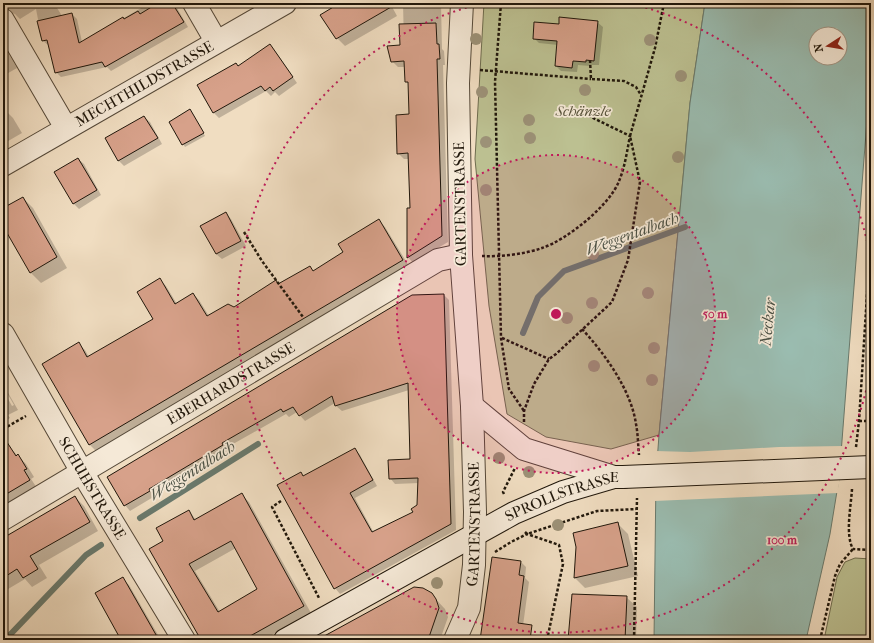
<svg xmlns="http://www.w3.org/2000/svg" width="874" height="643" viewBox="0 0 874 643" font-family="'IM FELL French Canon',serif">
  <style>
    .green { fill: #bcc091; stroke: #6e6c4e }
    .water { fill: #9abcb0; stroke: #697a6e; fill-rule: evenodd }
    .pier { fill: #f0ddc1 }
    .shadow { fill: #0003; fill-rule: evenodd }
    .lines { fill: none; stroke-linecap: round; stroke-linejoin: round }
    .stream { stroke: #697a6e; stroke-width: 6 }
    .building { fill: #d7a18a; stroke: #20170b; fill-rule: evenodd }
    .minor-casing { stroke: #544838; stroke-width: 24 }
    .secondary-casing { stroke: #20170b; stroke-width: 24 }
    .path { stroke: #20170b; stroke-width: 2.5; stroke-dasharray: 3 2; stroke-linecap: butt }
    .minor { stroke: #f5e9d7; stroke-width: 22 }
    .secondary { stroke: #f5e9d7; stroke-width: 22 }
    .secondary-bridge-casing { stroke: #20170b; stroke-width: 24; stroke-linecap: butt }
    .secondary-bridge { stroke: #f5e9d7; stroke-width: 22 }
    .tree { fill: #9c9177 }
    .ring { fill: none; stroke: #c2185b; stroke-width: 2; stroke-dasharray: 2 4 }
    .labels { text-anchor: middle; stroke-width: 3.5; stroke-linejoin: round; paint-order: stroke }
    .street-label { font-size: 15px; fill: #20170b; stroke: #f5e9d7 }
    .park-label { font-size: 15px; font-style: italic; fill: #57523a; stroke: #f5e9d7 }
    .water-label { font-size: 16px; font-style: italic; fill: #4b5145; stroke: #f5e9d7 }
    .centre { fill: #c2185b; stroke: #f5e9d7; stroke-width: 2 }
    .ring-label { font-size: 12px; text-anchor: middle; font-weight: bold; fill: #c2185b; stroke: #f5e9d7; stroke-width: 3.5; stroke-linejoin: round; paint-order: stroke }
  </style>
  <rect width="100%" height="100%" fill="#f0ddc1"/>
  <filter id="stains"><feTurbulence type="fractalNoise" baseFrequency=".005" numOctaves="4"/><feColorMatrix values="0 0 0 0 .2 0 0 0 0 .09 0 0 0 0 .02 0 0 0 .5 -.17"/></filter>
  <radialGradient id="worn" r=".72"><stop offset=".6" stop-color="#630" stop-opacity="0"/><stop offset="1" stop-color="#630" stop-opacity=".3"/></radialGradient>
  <g class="green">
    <path d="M484,3H705L690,103L659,435L611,449L546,437L507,414L489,306L475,159Z"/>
    <path d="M855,558L871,559V640H824L837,577L845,562Z"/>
  </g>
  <path class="water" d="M705,3H871V69L839,479L830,534L806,640H654L656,476L659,435L690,103ZM816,34H840V58H816Z"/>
  <path class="pier" d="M843,446L838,493L654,501V476L656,451L690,452L779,447Z"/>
  <g class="shadow">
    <path d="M3,3H54L62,16L72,14L77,19L82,42L143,7L140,3H174L188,27L111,71L107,67L61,77L56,72L49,45H48L42,40L36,9L20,19L15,14L8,12L3,14Z"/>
    <path d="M336,3H390L397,16L345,46L337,38L338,6Z"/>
    <path d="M403,3H441L442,49L444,51L445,65H443L448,242L413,263L408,257L411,209L410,159H404L398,153L410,115L409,84L406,82L405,67H398L392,61L404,46Z"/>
    <path d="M597,22L603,27L599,65H591L590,66L578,65L577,72L561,71L556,66L558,45L539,43L534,38L560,25Z"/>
    <path d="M3,44L17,68L3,76Z"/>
    <path d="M270,45L275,51L297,83L279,96L275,92L271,96L266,91L219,118L214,113L199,86L238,67Z"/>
    <path d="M6,111L13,118L22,133L3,144V113Z"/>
    <path d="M192,113L205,136L185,147L170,122Z"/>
    <path d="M144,117L150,122L162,144L124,166L119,161L106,139Z"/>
    <path d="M78,159L84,164L101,195L79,209L73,203Z"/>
    <path d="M23,198L33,208L67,268L41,283L30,272L3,224V209Z"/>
    <path d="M226,213L231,219L246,246L222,259L216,254Z"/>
    <path d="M379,221L385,227L409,266L96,451L90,445L43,364L79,344L85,350L89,357L155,319L160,280L166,286L177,304L193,294L199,300L209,316L234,309L276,281L279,285L310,267L314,272L344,252Z"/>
    <path d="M444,295L449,300L456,530L340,594L335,588L278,485L301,473L305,477L355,449L360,455L377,486L355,498L374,533L414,512L418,506L419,483L395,484L390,478L411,460L409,390L342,411L336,406L335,403L305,421L297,412L289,417L286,414L226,448L228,451L154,495L155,496L130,511L125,505L108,477Z"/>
    <path d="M3,384L18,410L8,415L10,418L3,422V390L12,406L14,405L3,386Z"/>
    <path d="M8,446L26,464L34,477L31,479L37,488L3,508V449Z"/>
    <path d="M242,495L249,502L311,613L263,640H202L164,541L189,511L196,520ZM236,548L259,589L220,612L195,571Z"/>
    <path d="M75,497L84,506L98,531L39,565L47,578L32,587L25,579L3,592V539Z"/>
    <path d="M617,523L628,534L638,576L585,588L575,578Z"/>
    <path d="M492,558L521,562L526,567L525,578L529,582L521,640H481Z"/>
    <path d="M122,579L129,585L161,640H123Z"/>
    <path d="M431,594L445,609L448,617L440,640H318Z"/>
    <path d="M626,597L637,607L636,640H572Z"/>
  </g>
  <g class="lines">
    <g class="stream">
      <path d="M523,333L538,297L564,271L685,227"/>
      <path d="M140,518L258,444"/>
      <path d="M5,640L86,555L101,545"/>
    </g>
  </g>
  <g class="building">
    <path d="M158,3H172L184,22L105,67L102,62L55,73L47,40L42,41L37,21L72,13L79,43L123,17L124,19L138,11L140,14Z"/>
    <path d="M340,3H398L336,39L320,15Z"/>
    <path d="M559,17L598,21L594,61L586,60V62L573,61L572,68L555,66L557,41L533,39L534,22L559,24Z"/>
    <path d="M436,23L437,44H439L440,59H437L442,236L407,258V208H410L408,153L397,154L396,115L409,114L408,82H405L404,61L391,62L387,46L400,45L399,24Z"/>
    <path d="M270,44L293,77L273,91L270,87L265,91L261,86L213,113L197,85L236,63L238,66Z"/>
    <path d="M190,109L204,133L182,145L169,122Z"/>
    <path d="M144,116L158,138L118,161L105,138Z"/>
    <path d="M78,158L97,190L73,204L54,172Z"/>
    <path d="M23,197L57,257L30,273L3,226V208Z"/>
    <path d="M226,212L241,241L216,254L200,226Z"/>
    <path d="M379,219L403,260L89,445L42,364L79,342L87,357L153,319L137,292L160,278L175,304L193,293L207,316L228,304L234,307L276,280L278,284L310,266L313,271L343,252L338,244Z"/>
    <path d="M444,294L451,524L334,589L277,485L301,472L303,476L355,448L373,480L350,493L372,532L413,512L411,509L417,505L418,478L389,479L388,460L410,459L408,383L335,406L332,396L299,416L293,407L283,412L281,409L222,443L223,445L149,489L150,491L124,506L107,477L412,295Z"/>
    <path d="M3,436L16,456L18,454L27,469L24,470L30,480L3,496Z"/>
    <path d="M242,493L304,606L243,640H201L149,549L163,541L156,528L189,510L194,520ZM231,541L257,589L218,612L189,564Z"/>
    <path d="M75,496L90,522L30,556L38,569L23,578L17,569L3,578V538Z"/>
    <path d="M618,522L628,566L574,578L576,547L573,533Z"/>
    <path d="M492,557L521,561L519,575L524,576L518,623L532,625L530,640H480Z"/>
    <path d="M123,577L159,640H121L95,593Z"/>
    <path d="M414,587L423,588L432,593L436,599L439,608L428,640H317Z"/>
    <path d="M572,594L627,596L625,640H568Z"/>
  </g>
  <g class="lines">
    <g class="minor-casing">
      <g id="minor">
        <path d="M194,3L216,41"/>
        <path d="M3,20L66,128"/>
        <path id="s1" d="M3,165L285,3"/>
        <path id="s2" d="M3,334L82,472L184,640"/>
        <path d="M472,406L524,449L614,477"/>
        <path id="s3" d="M3,519L438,260L461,255"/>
        <path id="s4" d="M455,640L469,608L474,565L475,512L472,406L461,255L458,83L462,3"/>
      </g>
    </g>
    <g class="secondary-casing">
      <g id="secondary">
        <path id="s5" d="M285,640L514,513L563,492L614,477H623"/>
      </g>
    </g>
    <g class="path">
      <path d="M501,3L495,82L501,338L509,389L524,411"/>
      <path d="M590,60L591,79L624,81L636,87L641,95"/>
      <path d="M480,70L591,79"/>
      <path d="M244,232L262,261L303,317"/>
      <path d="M482,256C501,257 525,254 542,248C567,240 610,205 619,181C625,167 627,151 630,136L587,115"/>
      <path d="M582,329C605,354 631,390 636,424C638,434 638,445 639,455"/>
      <path d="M502,338L549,359"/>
      <path d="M859,421H871"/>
      <path d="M524,422V411L534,384L549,359L556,354L612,302L628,260L640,182L630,136L655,48L664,3"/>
      <path d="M3,429L26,416"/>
      <path d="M856,447L859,421L868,279L871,208"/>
      <path d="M852,489C851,506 845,535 853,549L871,550"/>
      <path d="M504,494L503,492L515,468"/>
      <path d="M281,501L272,507L319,598"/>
      <path d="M525,532L527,534L597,511L636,509"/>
      <path d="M495,552L511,542L527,534L559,545L563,564L547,640"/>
      <path d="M634,640L637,498"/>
      <path d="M820,640L835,576L840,564L853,549"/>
    </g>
    <use href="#minor" class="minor"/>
    <use href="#secondary" class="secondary"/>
    <g class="secondary-bridge-casing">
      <path id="secondary-bridge" d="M623,477L871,467"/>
    </g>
    <use href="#secondary-bridge" class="secondary-bridge"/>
  </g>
  <g class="tree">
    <circle cx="476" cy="39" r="6"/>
    <circle cx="650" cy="40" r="6"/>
    <circle cx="681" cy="76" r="6"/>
    <circle cx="585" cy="90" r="6"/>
    <circle cx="482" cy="92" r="6"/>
    <circle cx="529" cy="120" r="6"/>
    <circle cx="530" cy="138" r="6"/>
    <circle cx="486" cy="142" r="6"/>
    <circle cx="678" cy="157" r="6"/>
    <circle cx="486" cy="190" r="6"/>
    <circle cx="593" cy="254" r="6"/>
    <circle cx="648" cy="293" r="6"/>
    <circle cx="592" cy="303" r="6"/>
    <circle cx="567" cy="318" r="6"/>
    <circle cx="654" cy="348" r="6"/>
    <circle cx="594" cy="366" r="6"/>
    <circle cx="652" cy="380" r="6"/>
    <circle cx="499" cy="458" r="6"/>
    <circle cx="529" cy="472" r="6"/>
    <circle cx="558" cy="525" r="6"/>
    <circle cx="437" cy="583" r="6"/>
  </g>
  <circle cx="556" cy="314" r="159" fill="#c2185b" fill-opacity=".12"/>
  <g class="ring">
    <circle cx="556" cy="314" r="159"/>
    <path d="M871 367A319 319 0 1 1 484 3M628 3A319 319 0 0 1 871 261"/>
  </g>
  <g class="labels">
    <g class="street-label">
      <text dy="5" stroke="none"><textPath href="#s1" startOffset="163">MECHTHILDSTRASSE</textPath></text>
      <text transform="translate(460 204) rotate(-91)" y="5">GARTENSTRASSE</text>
      <text dy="5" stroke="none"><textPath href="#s3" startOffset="265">EBERHARDSTRASSE</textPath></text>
      <text dy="5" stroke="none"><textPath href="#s2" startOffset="178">SCHUHSTRASSE</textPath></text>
      <text dy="5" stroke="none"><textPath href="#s5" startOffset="313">SPROLLSTRASSE</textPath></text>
      <text dy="5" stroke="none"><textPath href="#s4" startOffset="119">GARTENSTRASSE</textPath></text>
    </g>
    <g class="park-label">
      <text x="583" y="116">Schänzle</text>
    </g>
    <g class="water-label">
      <text transform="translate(632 233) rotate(-20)" y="6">Weggentalbach</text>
      <text transform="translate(767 322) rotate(-84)" y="6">Neckar</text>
      <text transform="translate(192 470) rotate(-32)" y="6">Weggentalbach</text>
    </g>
  </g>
  <circle cx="556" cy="314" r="6" class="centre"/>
  <g class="ring-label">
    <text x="715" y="318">50 m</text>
    <text x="782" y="544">100 m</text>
  </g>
  <rect width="874" height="643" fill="none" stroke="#f0ddc1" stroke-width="16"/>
  <rect x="4" y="4" width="866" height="635" fill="none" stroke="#20170b" stroke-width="2"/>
  <rect x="8" y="8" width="858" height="627" fill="none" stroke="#20170b"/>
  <g transform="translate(828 46) rotate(258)"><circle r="19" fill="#f5e9d7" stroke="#a09585"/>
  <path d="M0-3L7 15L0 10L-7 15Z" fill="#8f2418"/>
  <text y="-6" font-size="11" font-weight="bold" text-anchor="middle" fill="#20170b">N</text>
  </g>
  <rect width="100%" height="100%" filter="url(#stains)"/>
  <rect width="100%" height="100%" fill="url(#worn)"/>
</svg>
